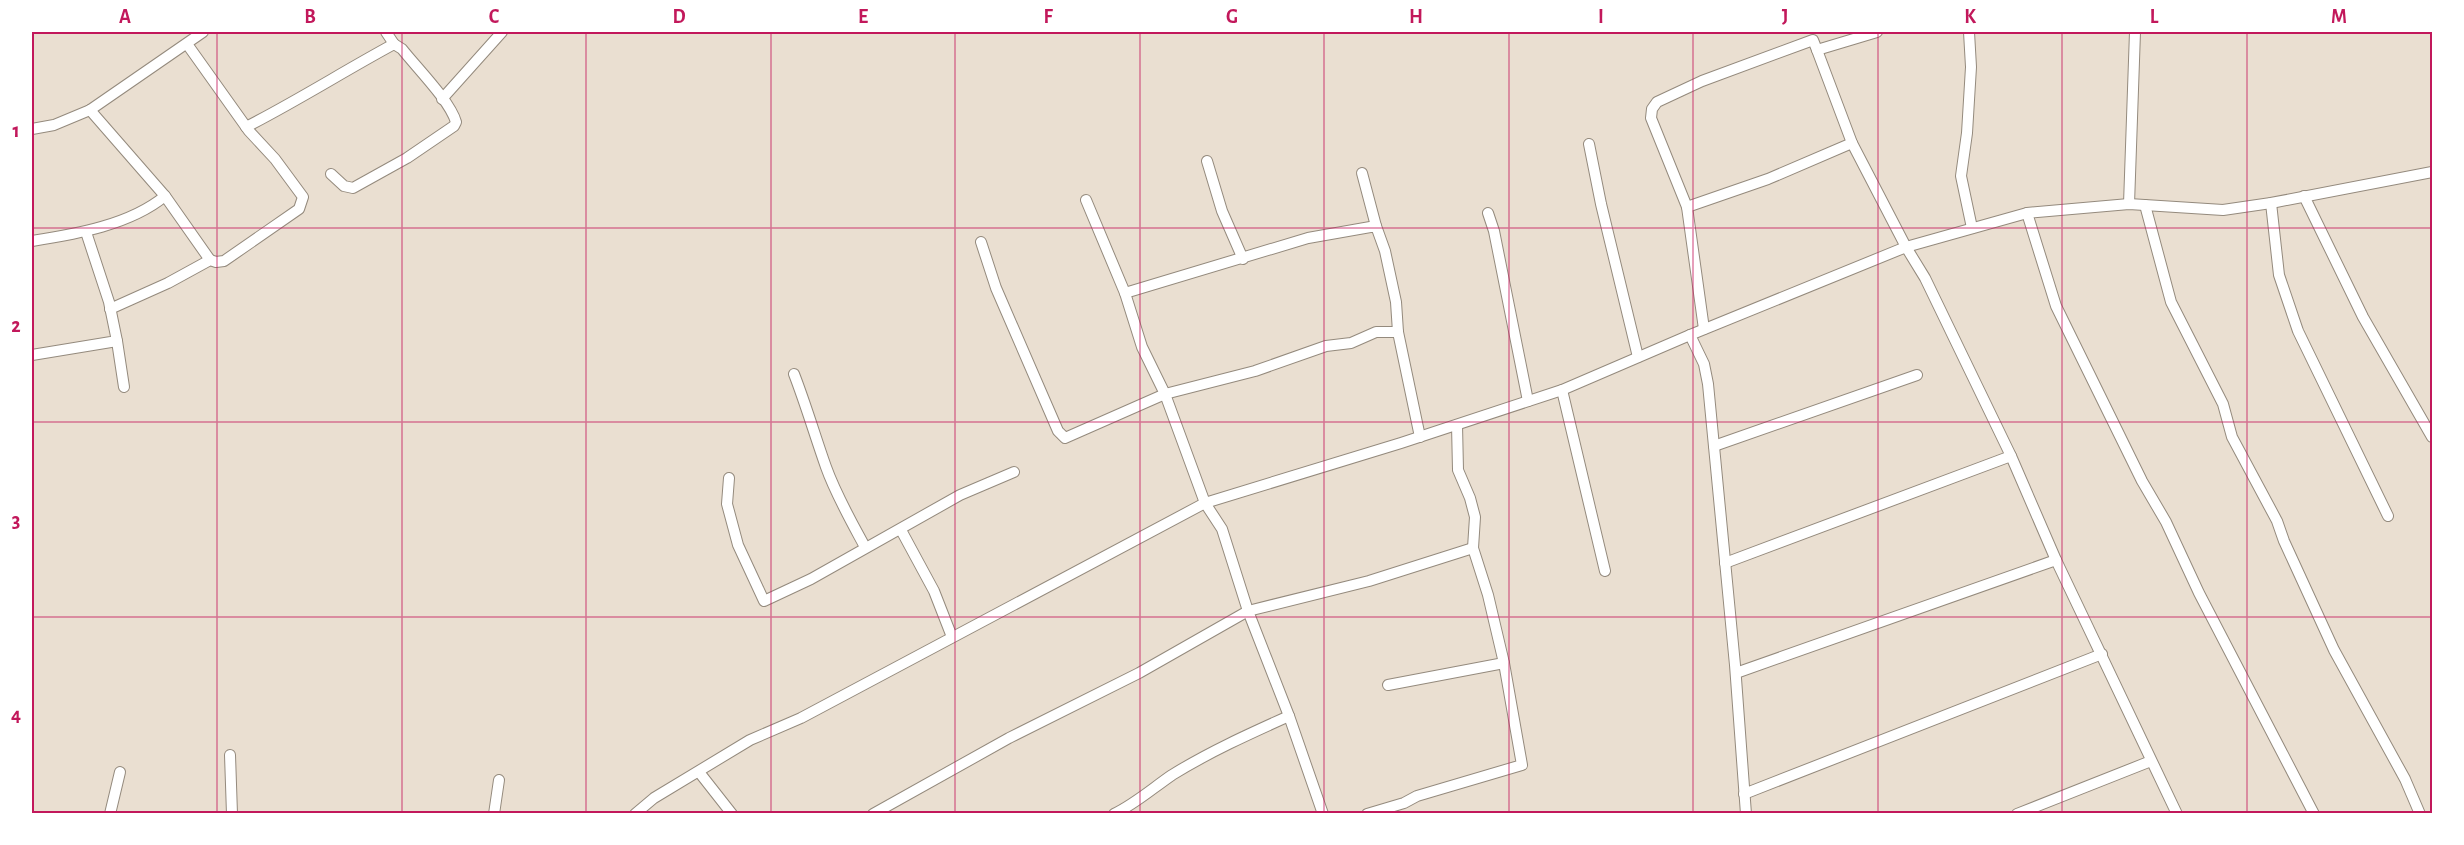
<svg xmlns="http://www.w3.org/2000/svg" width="2464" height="845" viewBox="0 0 2464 845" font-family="'Alegreya Sans',sans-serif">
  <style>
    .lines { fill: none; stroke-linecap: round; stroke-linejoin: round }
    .minor-casing { stroke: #948a7d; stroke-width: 12 }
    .minor { stroke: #fff; stroke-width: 10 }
    .grid { fill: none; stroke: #c2185b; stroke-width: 1.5; stroke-opacity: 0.55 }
    .neatline { fill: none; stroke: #c2185b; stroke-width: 2 }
    .grid-label { font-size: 20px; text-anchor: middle; font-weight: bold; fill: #c2185b }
  </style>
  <rect width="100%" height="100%" fill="#eadfd1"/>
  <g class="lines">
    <g class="minor-casing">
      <g id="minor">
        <path d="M386,32L394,44"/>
        <path d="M1969,32L1971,67L1967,133L1961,176L1972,228"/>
        <path d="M1817,50L1852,143L1906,247L1925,278L2011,456L2056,560L2177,814"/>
        <path d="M442,99L502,32"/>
        <path d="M246,127C297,101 344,71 394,44L402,49C417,68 450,101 456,122L454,126L407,158L353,188L344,186L331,174"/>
        <path d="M32,129L54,125L90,110L203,32"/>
        <path d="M1589,144L1601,204L1638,357"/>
        <path d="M1207,161L1222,211L1243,259"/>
        <path d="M1362,173L1376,226"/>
        <path d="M165,196L210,260"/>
        <path d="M2304,196L2363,317L2432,437"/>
        <path d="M1086,200L1125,293"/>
        <path d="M2271,203L2279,275L2298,331L2388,516"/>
        <path d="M2129,204L2135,32"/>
        <path d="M2145,205L2171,302L2223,404L2232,437L2277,521L2284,541L2334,650L2405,779L2420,814"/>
        <path d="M1687,207L1768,179L1852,143"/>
        <path d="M1488,213L1494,231L1528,401"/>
        <path d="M2027,213L2056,306L2142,481L2166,522L2199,593L2314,814"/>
        <path d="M32,241C76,234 130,225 165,196L90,110"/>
        <path d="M981,242L996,288L1058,431L1065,438L1165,394L1255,371L1326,346L1351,343L1376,332H1398"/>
        <path d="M110,309L168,283L210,260L216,262L224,261L299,209L303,197L275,159L249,131L187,44"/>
        <path d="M1704,329L1687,207L1651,118L1652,109L1657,102L1702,81L1813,40L1817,50L1877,32"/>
        <path d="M1690,335L1704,364L1708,384L1735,665L1746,814"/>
        <path d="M117,341L124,387"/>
        <path d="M32,355L117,341L109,302L86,232"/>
        <path d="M794,374C806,405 815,436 826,467C836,495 851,521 865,547"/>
        <path d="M1562,390L1605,571"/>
        <path d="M1714,446L1917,375"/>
        <path d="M729,478L727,504L738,545L764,601L811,579L960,495L1014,472"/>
        <path d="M901,530L934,591L952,637"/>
        <path d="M1725,563L2011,456"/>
        <path d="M1736,673L2056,560"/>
        <path d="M1388,685L1504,663"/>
        <path d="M230,755L232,814"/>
        <path d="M699,772L732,814"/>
        <path d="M1744,794L2102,654"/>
        <path d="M110,814L120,772"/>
        <path d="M494,814L499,780"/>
        <path d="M635,814L654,798L750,740L801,718L1205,503L1401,443L1562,390L1690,335L1906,247L2027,213L2129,204L2223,210L2271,203L2432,172"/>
        <path d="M873,814L1009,738L1139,673L1248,611L1369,581L1473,548"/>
        <path d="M1114,814C1135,804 1153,788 1172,775C1209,752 1249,734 1289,716"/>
        <path d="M1323,814L1289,716L1248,611L1222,529L1205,503L1165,394L1142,347L1125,293L1308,238L1376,226L1385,251L1396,302L1398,332L1420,437"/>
        <path d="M1367,814L1404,803L1417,796L1522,765L1504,663L1488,595L1473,548L1475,517L1470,498L1458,470L1457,425"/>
        <path d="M2017,814L2151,761"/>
      </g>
    </g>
    <use href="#minor" class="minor"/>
  </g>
  <path class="grid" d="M217,32V814M402,32V814M586,32V814M771,32V814M955,32V814M1140,32V814M1324,32V814M1509,32V814M1693,32V814M1878,32V814M2062,32V814M2247,32V814M32,228H2432M32,422H2432M32,617H2432"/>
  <rect width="2464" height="845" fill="none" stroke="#ffffff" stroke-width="66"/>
  <rect x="33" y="33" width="2398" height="779" class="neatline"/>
  <g class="grid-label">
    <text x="125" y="23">A</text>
    <text x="310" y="23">B</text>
    <text x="494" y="23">C</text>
    <text x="679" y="23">D</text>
    <text x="863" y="23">E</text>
    <text x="1048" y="23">F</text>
    <text x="1232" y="23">G</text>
    <text x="1416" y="23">H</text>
    <text x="1601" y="23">I</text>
    <text x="1785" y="23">J</text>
    <text x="1970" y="23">K</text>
    <text x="2154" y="23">L</text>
    <text x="2339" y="23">M</text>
    <text x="16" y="137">1</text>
    <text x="16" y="332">2</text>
    <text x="16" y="527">3</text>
    <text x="16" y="721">4</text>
  </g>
</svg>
